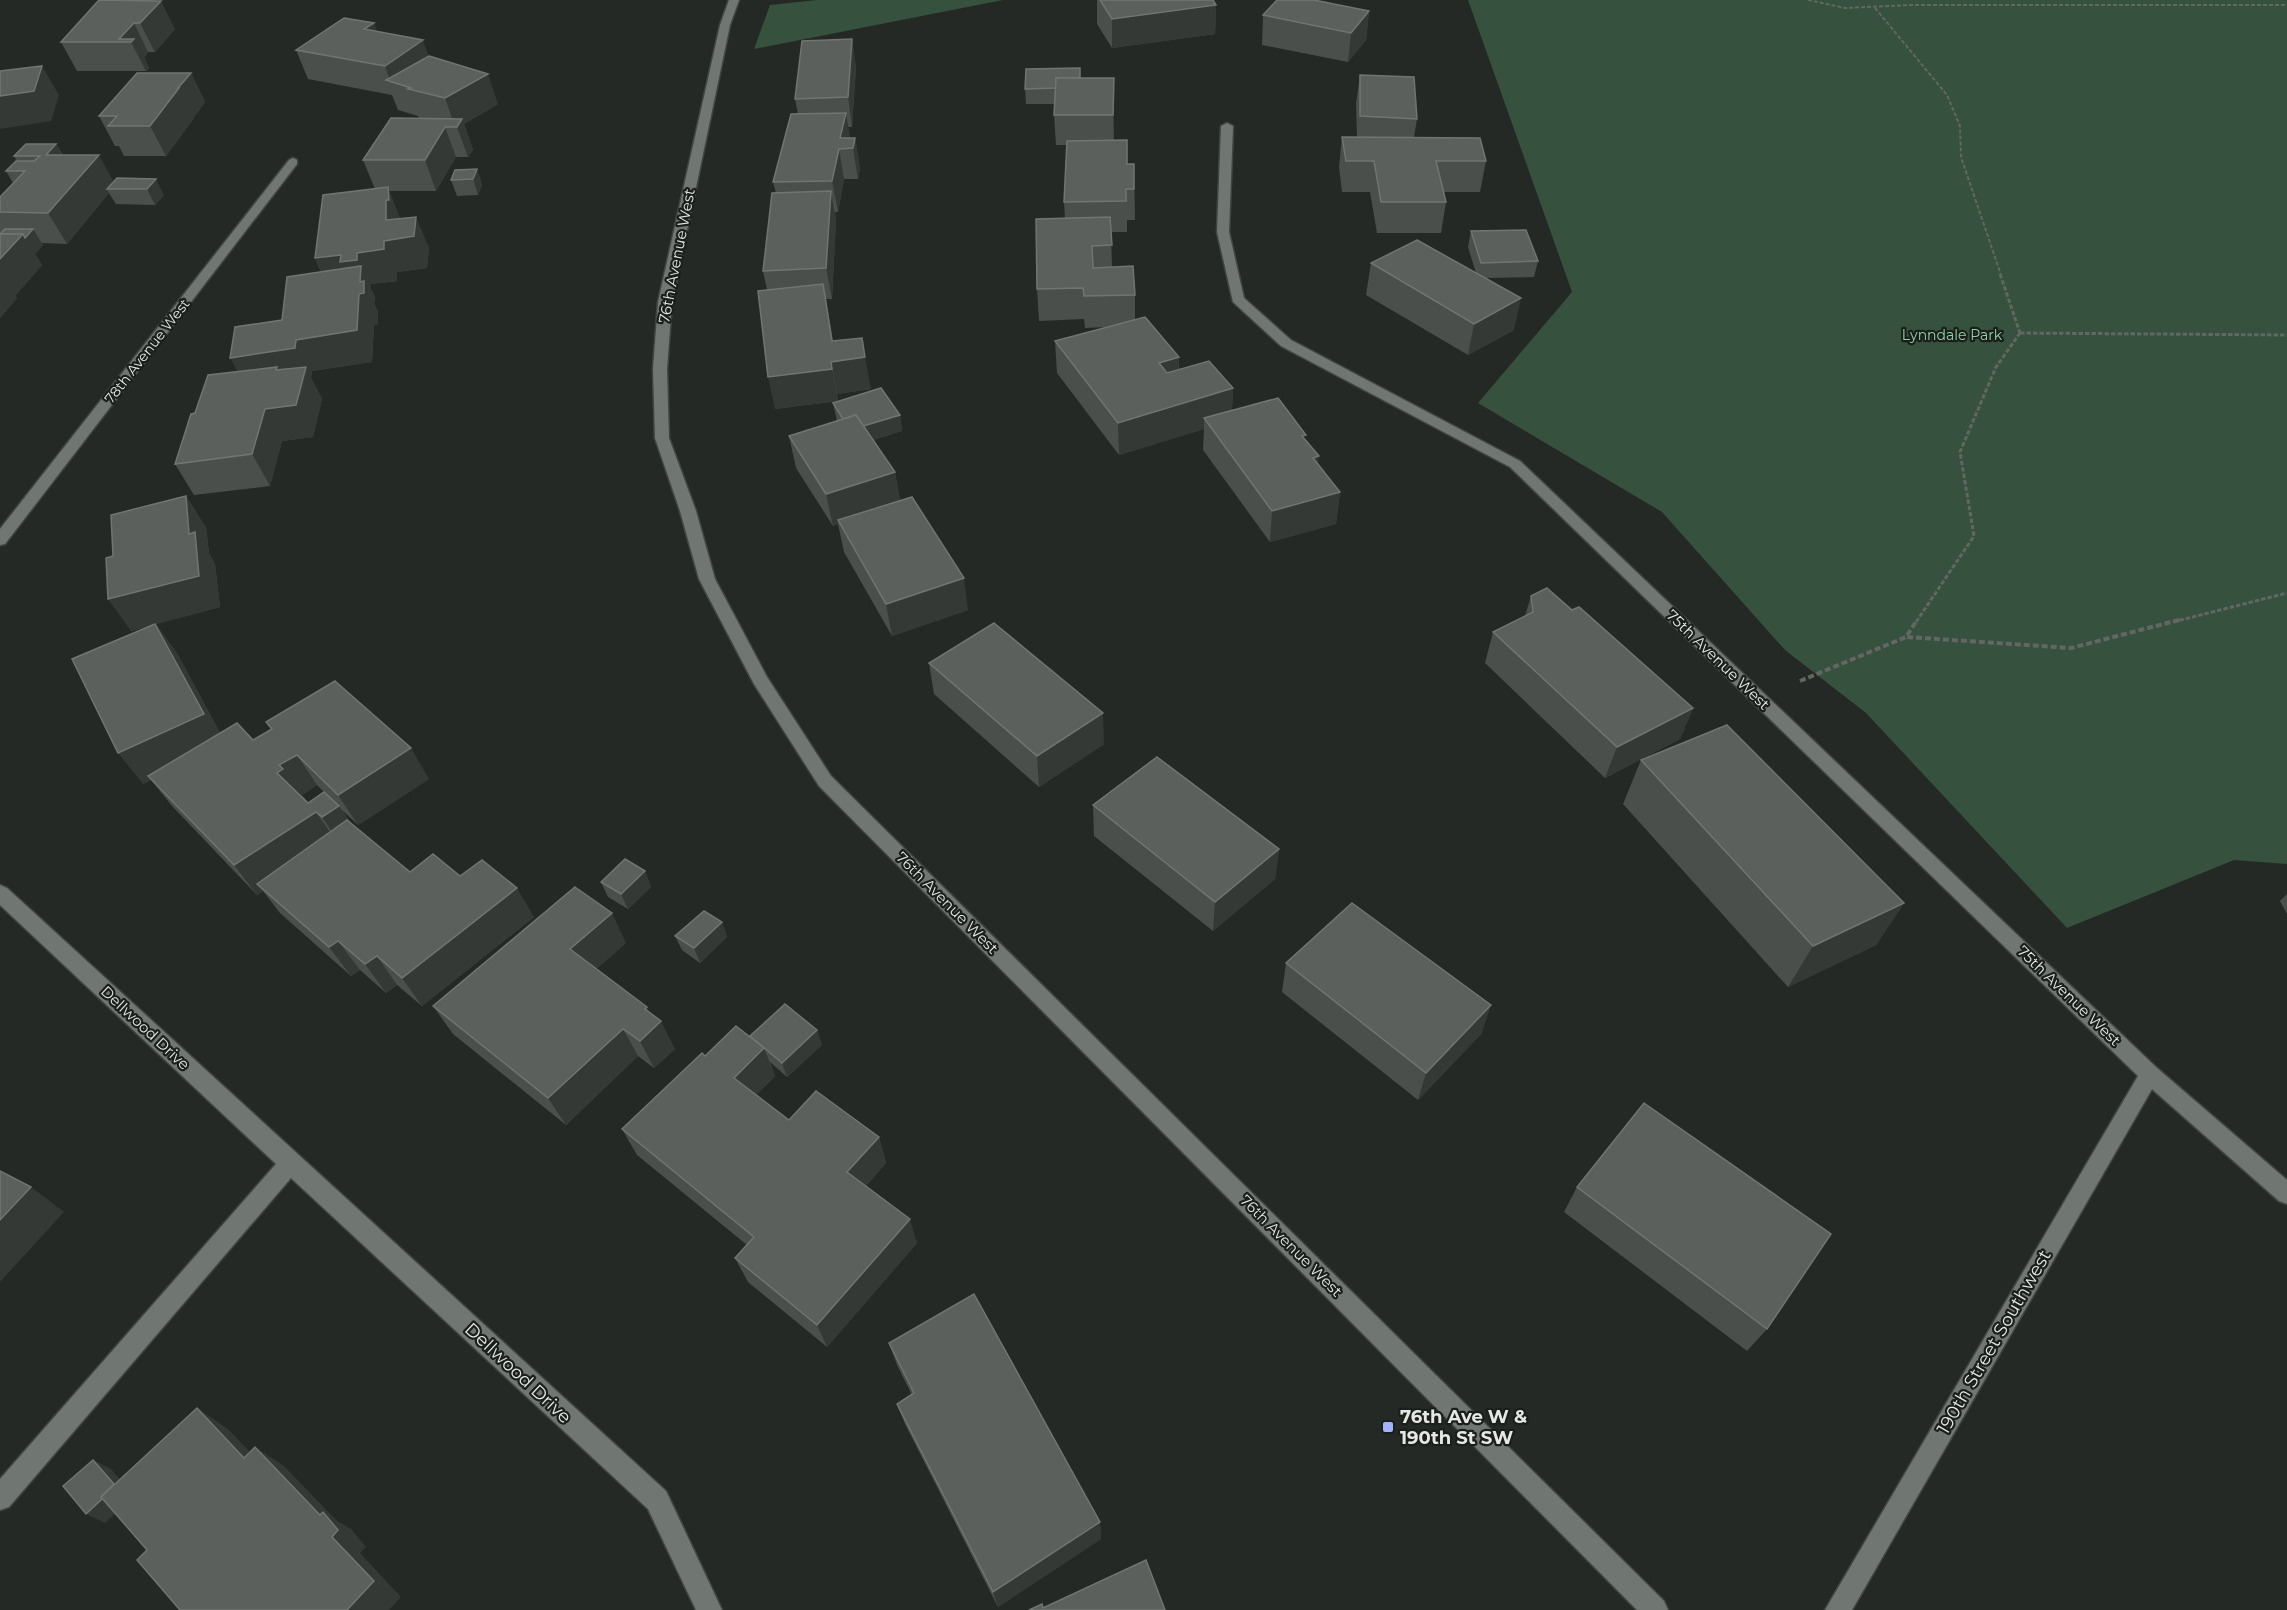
<svg xmlns="http://www.w3.org/2000/svg" width="2287" height="1610" viewBox="0 0 2287 1610" font-family="Montserrat,sans-serif">
  <style>
    .green { fill: #36513d }
    .lines { fill: none; stroke-linecap: round; stroke-linejoin: round }
    .street-casing { stroke: #414542; stroke-width: 3 }
    .secondary-casing { stroke: #414542; stroke-width: 3 }
    .path-far2 { stroke: #626763; stroke-width: 2; stroke-dasharray: 4 2; stroke-linecap: butt }
    .path-far1 { stroke: #626763; stroke-width: 3; stroke-dasharray: 4.5 2; stroke-linecap: butt }
    .path { stroke: #626763; stroke-width: 4; stroke-dasharray: 6 3; stroke-linecap: butt }
    .street { fill: #707671; fill-rule: evenodd }
    .secondary { fill: #707671; fill-rule: evenodd }
    .wall { fill: #4b4f4c; fill-rule: evenodd }
    .shaded-wall { fill: #343935 }
    .building { fill: #5b605c; stroke: #717572; stroke-width: 1.5 }
    .poi-dot { fill: #a2b2fd; stroke: #1b1f1c; stroke-width: 2 }
    .labels { text-anchor: middle; stroke-width: 4.5; stroke-linejoin: round; paint-order: stroke }
    .far-park-label { font-size: 14px; fill: #90d5a1; stroke: #1b1f1c }
    .far-street-label { font-size: 14px; fill: #e5e8e5; stroke: #1b1f1c }
    .street-label { font-size: 15px; fill: #e5e8e5; stroke: #1b1f1c }
    .near-street-label { font-size: 18px; fill: #e5e8e5; stroke: #1b1f1c }
    .near-poi-label { font-size: 18px; font-weight: bold; fill: #e5e8e5; stroke: #1b1f1c; text-anchor: start }
  </style>
  <rect width="100%" height="100%" fill="#242925"/>
  <g class="green">
    <path d="M817,0H1003L754,49L770,5Z"/>
    <path d="M1468,0H2287V864L2234,860L2067,928L1866,713L1785,650L1662,512L1478,403L1572,292Z"/>
  </g>
  <g class="lines">
    <g class="street-casing">
      <g id="street">
        <path d="M1227,123L1233,126L1229,232L1244,298L1291,340L1520,461L2157,1068L2287,1180V1204L2279,1201L2152,1089L1852,1610H1825L2138,1076L1510,467L1281,346L1233,302L1217,232L1221,126Z"/>
        <path d="M293,158L297,160V164L5,544L0,545V529L289,160Z"/>
        <path d="M0,885L7,888L666,1491L722,1610H696L648,1509L291,1178L9,1507L0,1510V1479L276,1164L0,905Z"/>
      </g>
    </g>
    <g class="secondary-casing">
      <path id="secondary" d="M729,0H739L730,25L672,302L667,369L669,438L696,511L715,579L767,677L831,776L1664,1601L1668,1610H1637L819,786L754,684L699,579L680,511L655,438L653,369L658,302L720,25Z"/>
    </g>
    <g class="path-far2">
      <path d="M1808,0L1845,8L1911,5H2287"/>
      <path d="M1875,8L1947,95L1960,126L1961,157L2001,275"/>
    </g>
    <g class="path-far1">
      <path d="M2000,274L2020,333"/>
      <path d="M2020,333L2287,335"/>
      <path d="M1916,622L1974,536L1960,452L1996,367L2020,333"/>
      <path d="M2173,622L2287,593"/>
    </g>
    <g class="path">
      <path d="M1907,637L2071,648L2179,620"/>
      <path d="M1800,681L1906,637L1917,620"/>
    </g>
    <use href="#street" class="street"/>
    <use href="#secondary" class="secondary"/>
  </g>
  <g class="wall">
    <path d="M99,0L175,29L155,52H148L144,57L149,68L146,71H77L61,42Z"/>
    <path d="M1097,0H1213L1216,5L1215,34L1112,48L1097,24Z"/>
    <path d="M1369,11L1366,40L1348,62L1262,45L1263,15Z"/>
    <path d="M377,32L429,56L498,104L464,124L473,150L468,157H456L436,191H389L400,219L429,248L427,268L397,272V281L371,284V289L375,297L374,304L378,312V324L374,325L372,362L312,371L311,378L322,399L313,437L282,441L270,486L194,495L175,464L195,413L238,372L282,320L321,272L315,258L375,189L363,160L419,118L418,116L398,110L392,95L308,79L296,50Z"/>
    <path d="M852,39L856,68L852,127H848L850,138H855L860,168L858,179H844L838,212H835L836,221L832,299H826L833,341L871,389L837,394L838,401L775,409L767,290L763,271L776,193L773,182L798,114L795,99Z"/>
    <path d="M191,73L205,102L194,117V118L166,156H124L119,146H115L99,116Z"/>
    <path d="M1360,75L1417,119L1414,137L1486,161L1480,192H1443L1446,202L1441,233H1377L1370,192H1342L1339,167L1342,137H1357L1356,104Z"/>
    <path d="M1080,78L1114,107V140L1127,164H1134L1135,220H1127V232H1111L1112,267L1135,295V319L1179,357V370L1233,388L1232,410L1306,440L1318,463L1340,492L1336,524L1270,542L1203,450L1204,429L1119,455L1057,373L1055,341L1107,327L1085,328L1084,319L1039,321L1037,289L1065,218L1064,202L1067,145H1056L1054,115L1055,104H1026L1025,89Z"/>
    <path d="M56,144L63,155L113,182L117,178L164,195L155,205L116,204L109,193L67,244L42,243L43,245L35,254L42,265L15,296L17,298L0,318V197L13,183L6,171L17,161L14,156Z"/>
    <path d="M477,169L482,185L478,195L457,196L451,180Z"/>
    <path d="M1471,231L1538,261L1534,277L1486,278L1514,330L1468,355L1366,295L1371,263L1476,273L1468,247Z"/>
    <path d="M833,403L900,415L902,431L873,440L895,472L900,501L968,610L892,636L844,552L838,524L833,526L796,468L789,436L837,421Z"/>
    <path d="M186,496L206,528L209,553L215,564L220,607L156,624L178,655L220,733L253,740L271,730L266,722L429,779L358,825L341,809L351,823L410,872L460,876L534,917L422,1006L397,985L386,993L360,970L351,976L280,913L263,891L257,895L173,807L151,780L143,784L150,626L131,631L113,556ZM317,785L324,792L308,803L302,795Z"/>
    <path d="M1531,596L1572,610L1693,708L1680,739L1605,778L1485,663L1493,632L1525,616Z"/>
    <path d="M929,663L1104,744L1039,787L934,694Z"/>
    <path d="M1641,760L1904,903L1876,945L1788,987L1623,804Z"/>
    <path d="M1093,805L1279,849L1275,879L1213,931L1094,836Z"/>
    <path d="M645,871L651,887L628,909L608,897L601,882Z"/>
    <path d="M2287,894V914L2280,901Z"/>
    <path d="M722,922L727,937L700,963L682,950L675,936Z"/>
    <path d="M626,943L596,969L650,1013L675,1049L654,1068L638,1056L566,1125L453,1034L433,1006Z"/>
    <path d="M1286,963L1482,1033L1418,1100L1282,992Z"/>
    <path d="M817,1030L822,1045L787,1077L770,1062L775,1076L756,1095L789,1120L879,1137L886,1163L866,1186L917,1243L827,1347L748,1282L735,1258L747,1245L637,1155L622,1129L705,1056L750,1038V1036Z"/>
    <path d="M1577,1187L1767,1329L1747,1351L1564,1212Z"/>
    <path d="M889,1343L1100,1522L1101,1539L998,1607L905,1424L897,1404L912,1395L897,1365Z"/>
  </g>
  <g class="shaded-wall">
    <path d="M161,1L175,29L155,52L140,23Z"/>
    <path d="M1216,5L1215,34L1112,48V19Z"/>
    <path d="M1369,11L1366,40L1348,62L1351,33Z"/>
    <path d="M134,23L148,52L144,57L149,68L146,71L131,42L119,39Z"/>
    <path d="M374,23L385,52L364,29Z"/>
    <path d="M852,39L856,68L852,127L848,97Z"/>
    <path d="M423,40L433,69L390,81L385,66Z"/>
    <path d="M42,66L59,95L51,121L0,129V96Z"/>
    <path d="M191,73L205,102L194,117V118L166,156L150,126L178,88Z"/>
    <path d="M488,74L498,104L464,124L473,150L468,157L457,127H455L445,98Z"/>
    <path d="M1114,78V145L1113,115Z"/>
    <path d="M846,113L851,143L840,138Z"/>
    <path d="M445,127L456,157L436,191L425,160Z"/>
    <path d="M855,138L860,168L858,179L853,148Z"/>
    <path d="M56,144L74,174L46,155Z"/>
    <path d="M839,149L844,179L838,212L832,181Z"/>
    <path d="M99,155L116,186L107,189L109,193L67,244L48,213Z"/>
    <path d="M477,169L482,185L478,195L473,179Z"/>
    <path d="M156,179L164,195L155,205L147,189Z"/>
    <path d="M388,187L400,218L402,230L416,217L429,248L427,268L397,272V281L371,284V289L375,297L374,304L378,312V324L374,325L372,362L312,371L311,378L322,399L313,437L282,441L270,486L252,454L248,390L230,358L296,340L330,290L315,258L357,253L386,220V200Z"/>
    <path d="M831,191L836,221L832,299L826,268Z"/>
    <path d="M33,229L43,245L35,254L42,265L15,296L17,298L0,318V259L23,234Z"/>
    <path d="M823,284L836,361L865,357L871,389L837,394L831,362Z"/>
    <path d="M1521,298L1514,330L1468,355L1474,324Z"/>
    <path d="M1179,357L1178,388L1159,363Z"/>
    <path d="M832,369L838,401L775,409L768,377Z"/>
    <path d="M1233,388L1231,420L1204,418V429L1119,455L1118,423Z"/>
    <path d="M900,415L902,431L853,446L850,430Z"/>
    <path d="M1319,456L1315,488L1313,458Z"/>
    <path d="M895,472L900,504L838,520V524L833,526L826,494Z"/>
    <path d="M1340,492L1336,524L1270,542L1272,511Z"/>
    <path d="M186,496L206,528L209,553L215,564L220,607L156,624L178,655L227,745L143,784L118,753L156,624L131,631L108,599L189,534Z"/>
    <path d="M964,578L968,610L892,636L886,604Z"/>
    <path d="M1693,708L1680,739L1605,778L1617,747Z"/>
    <path d="M1103,713L1104,744L1039,787L1037,756Z"/>
    <path d="M411,748L429,779L358,825L338,795Z"/>
    <path d="M297,755L317,785L302,795L304,799L277,773L279,765Z"/>
    <path d="M339,806L359,836L343,848L322,817Z"/>
    <path d="M316,812L337,842L257,884L263,891L257,895L234,865Z"/>
    <path d="M1279,849L1275,879L1213,931L1215,902Z"/>
    <path d="M645,871L651,887L628,909L621,894Z"/>
    <path d="M517,888L534,917L422,1006L402,978Z"/>
    <path d="M1904,903L1876,945L1788,987L1813,946Z"/>
    <path d="M612,913L626,943L585,978L570,949Z"/>
    <path d="M722,922L727,937L700,963L694,948Z"/>
    <path d="M338,941L360,970L351,976L329,947Z"/>
    <path d="M377,956L397,985L386,993L365,964Z"/>
    <path d="M1491,1005L1482,1033L1418,1100L1426,1073Z"/>
    <path d="M647,1007L656,1026L661,1021L675,1049L654,1068L640,1041L645,1009Z"/>
    <path d="M623,1029L638,1056L566,1125L548,1098Z"/>
    <path d="M817,1030L822,1045L787,1077L782,1063Z"/>
    <path d="M764,1048L775,1076L746,1105L734,1078Z"/>
    <path d="M879,1137L886,1163L856,1197L847,1172Z"/>
    <path d="M31,1187L64,1212L0,1282V1220Z"/>
    <path d="M910,1219L917,1243L827,1347L817,1325Z"/>
    <path d="M197,1408L228,1429L274,1477L244,1458Z"/>
    <path d="M255,1447L284,1466L336,1520L351,1529L366,1547L360,1553L401,1597L389,1610H347L332,1537L320,1515Z"/>
    <path d="M93,1460L111,1469L134,1496L105,1523L86,1514Z"/>
    <path d="M1100,1522L1101,1539L998,1607L993,1592Z"/>
  </g>
  <g class="building">
    <path d="M99,0L161,1L140,23H134L119,39H134L131,42H61Z"/>
    <path d="M1100,0H1213L1216,5L1112,19Z"/>
    <path d="M1277,0H1314L1369,11L1351,33L1263,15Z"/>
    <path d="M344,18L374,23L364,29L423,40L385,66L296,50Z"/>
    <path d="M852,39L848,97L795,99L802,41Z"/>
    <path d="M429,56L488,74L445,98L408,89L411,88L386,80Z"/>
    <path d="M42,66L34,91L0,96V71Z"/>
    <path d="M1080,68V78H1056V88L1025,89L1026,69Z"/>
    <path d="M137,73H191L178,88H179L150,126H108L117,116H99Z"/>
    <path d="M1360,75L1414,77L1417,119L1360,116Z"/>
    <path d="M1056,78H1114L1113,115H1054Z"/>
    <path d="M846,113L840,138H855L853,148L839,149L832,181L773,182L791,114Z"/>
    <path d="M391,118L462,119L457,127H445L425,160H363Z"/>
    <path d="M1342,137L1480,138L1486,161H1436L1446,202H1381L1374,161H1346Z"/>
    <path d="M1127,140V164H1134V189H1126V201L1064,202L1067,141Z"/>
    <path d="M26,144H56L46,155H99L48,213L0,212V197L25,171H6L16,161H34L40,156H14Z"/>
    <path d="M477,169L473,179L451,180L455,170Z"/>
    <path d="M117,178L156,179L147,189H107Z"/>
    <path d="M388,187L389,200H386V220L416,217L414,236L384,241V249L357,253V260L340,262L341,255L315,258L323,195Z"/>
    <path d="M831,191L826,268L763,271L772,193Z"/>
    <path d="M1110,217L1112,245L1092,246L1093,268L1133,266L1135,295L1084,296L1083,288L1037,289L1036,219Z"/>
    <path d="M5,229H33L25,238L23,234H0Z"/>
    <path d="M1526,230L1538,261L1481,263L1471,231Z"/>
    <path d="M0,234H23L0,259Z"/>
    <path d="M1417,240L1521,298L1474,324L1371,263Z"/>
    <path d="M361,266L360,282L364,281V293L359,294L357,330L296,340L295,348L230,358L235,327L282,320L287,277Z"/>
    <path d="M823,284L832,341L862,338L865,357L831,362L832,369L768,377L758,291Z"/>
    <path d="M1145,317L1179,357L1159,363L1167,373L1209,361L1233,388L1118,423L1055,341Z"/>
    <path d="M277,367L276,370L306,367L296,405L265,409L252,454L175,464L191,414L195,413L208,375Z"/>
    <path d="M881,388L900,415L863,426L856,415L843,419L833,403Z"/>
    <path d="M1278,398L1306,435L1302,436L1319,456L1313,458L1340,492L1272,511L1204,418Z"/>
    <path d="M856,415L895,472L826,494L789,436Z"/>
    <path d="M186,496L189,534L195,532L199,576L108,599L106,558L113,556L111,515Z"/>
    <path d="M912,497L964,578L886,604L838,520Z"/>
    <path d="M1547,588L1572,610L1579,607L1693,708L1617,747L1493,632L1533,612L1531,596Z"/>
    <path d="M994,623L1103,713L1037,756L929,663Z"/>
    <path d="M155,624L204,714L118,753L72,659Z"/>
    <path d="M335,681L411,748L338,795L297,755L279,765L283,769L277,773L308,803L324,792L339,806L322,817L316,812L234,865L148,776L237,723L253,740L272,729L266,722Z"/>
    <path d="M1727,725L1904,903L1813,946L1641,760Z"/>
    <path d="M1157,757L1279,849L1215,902L1093,805Z"/>
    <path d="M347,820L410,872L433,854L460,876L482,860L517,888L402,978L377,956L365,964L338,941L329,947L257,884Z"/>
    <path d="M625,859L645,871L621,894L601,882Z"/>
    <path d="M575,887L612,913L570,949L647,1007L645,1009L661,1021L640,1041L623,1029L548,1098L433,1006Z"/>
    <path d="M1352,903L1491,1005L1426,1073L1286,963Z"/>
    <path d="M704,911L722,922L694,948L675,936Z"/>
    <path d="M785,1004L817,1030L782,1063L750,1036Z"/>
    <path d="M736,1026L764,1048L734,1078L789,1120L816,1091L879,1137L847,1172L910,1219L817,1325L735,1258L754,1237L622,1129L702,1053L705,1056Z"/>
    <path d="M1644,1103L1831,1234L1767,1329L1577,1187Z"/>
    <path d="M0,1171L31,1187L0,1220Z"/>
    <path d="M974,1294L1100,1522L993,1592L897,1404L914,1393L889,1343Z"/>
    <path d="M197,1408L244,1458L255,1447L320,1515L323,1512L338,1530L332,1537L374,1581L347,1610H180L137,1560L147,1550L101,1497Z"/>
    <path d="M93,1460L114,1484L101,1497L102,1499L86,1514L63,1486Z"/>
    <path d="M1146,1560L1165,1610H1029L1042,1604L1043,1608Z"/>
  </g>
  <rect class="poi-dot" x="1382" y="1421" width="12" height="12" rx="3"/>
  <g class="labels">
    <g class="far-park-label">
      <text x="1952" y="340">Lynndale Park</text>
    </g>
    <g class="far-street-label">
      <text transform="translate(147 351) rotate(-52)" y="5">78th Avenue West</text>
    </g>
    <g class="street-label">
      <text transform="translate(677 256) rotate(-79)" y="5">76th Avenue West</text>
      <text transform="translate(1718 660) rotate(44)" y="5">75th Avenue West</text>
      <text transform="translate(947 903) rotate(45)" y="5">76th Avenue West</text>
      <text transform="translate(2069 996) rotate(44)" y="5">75th Avenue West</text>
      <text transform="translate(145 1028) rotate(43)" y="5">Dellwood Drive</text>
      <text transform="translate(1291 1246) rotate(45)" y="5">76th Avenue West</text>
    </g>
    <g class="near-street-label">
      <text transform="translate(1994 1342) rotate(-60)" y="6">190th Street Southwest</text>
      <text transform="translate(518 1373) rotate(43)" y="6">Dellwood Drive</text>
    </g>
    <g class="near-poi-label">
      <text x="1400" y="1423">76th Ave W &amp;<tspan x="1400" dy="21">190th St SW</tspan></text>
    </g>
  </g>
</svg>
